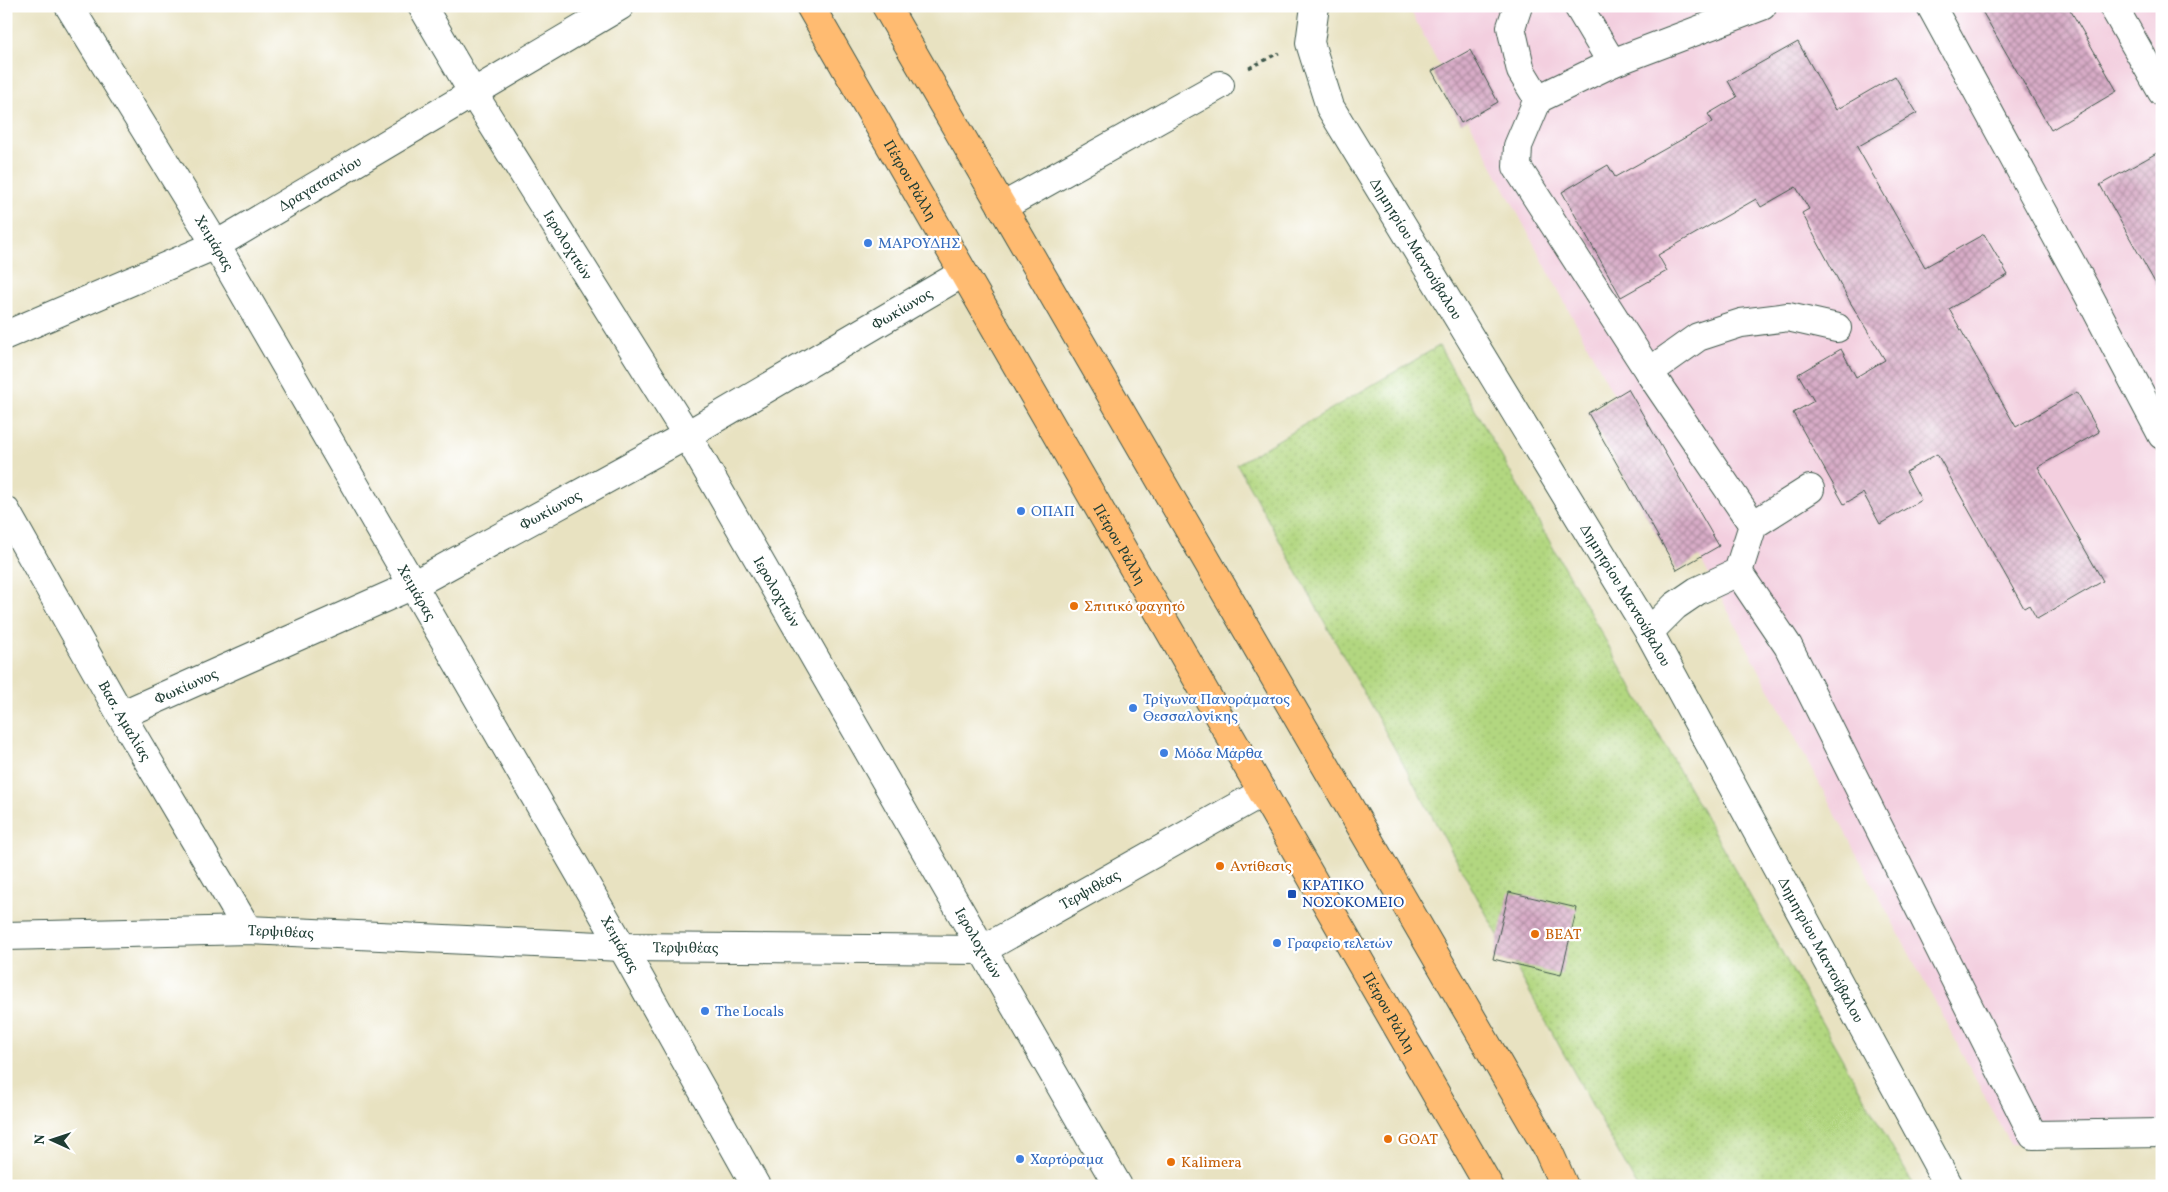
<svg xmlns="http://www.w3.org/2000/svg" width="2168" height="1192" viewBox="0 0 2168 1192" font-family="Vollkorn,serif">
  <style>
    .built { fill: #f3cfdf }
    .park { fill: url(#park-dots); stroke: #688a5a }
    .building { fill: url(#building-cross-hatch) }
    .lines { fill: none; stroke-linecap: round; stroke-linejoin: round }
    .minor-casing { stroke: #3d5649; stroke-width: 30 }
    .major-casing { stroke: #3d5649; stroke-width: 30 }
    .path { stroke: #3d5649; stroke-width: 3; stroke-dasharray: 4 4; stroke-linecap: butt }
    .minor { stroke: #fff; stroke-width: 28 }
    .major { stroke: #ffbb71; stroke-width: 28 }
    .shop-dot { fill: #3f7fe0; stroke: #fff; stroke-width: 2 }
    .food-dot { fill: #e8710a; stroke: #fff; stroke-width: 2 }
    .transit-dot { fill: #1a4fb4; stroke: #fff; stroke-width: 2 }
    .labels { text-anchor: middle; stroke-width: 4.5; stroke-linejoin: round; paint-order: stroke }
    .street-label { font-size: 15px; fill: #1f3d34; stroke: #fff }
    .shop-label { font-size: 15px; fill: #366cbe; stroke: #fff; text-anchor: start }
    .food-label { font-size: 15px; fill: #c56008; stroke: #fff; text-anchor: start }
    .transit-label { font-size: 15px; fill: #164399; stroke: #fff; text-anchor: start }
  </style>
  <defs>
    <pattern id="park-dots" width="8" height="8" patternUnits="userSpaceOnUse" patternTransform="scale(1.25)"><rect width="8" height="8" fill="#b2d780"/><path d="M2 2h.1M6 6h.1" fill="none" stroke="#99b96f" stroke-width="1.8" stroke-linecap="round"/></pattern>
    <pattern id="building-cross-hatch" width="8" height="8" patternUnits="userSpaceOnUse" patternTransform="scale(1.25)"><rect width="8" height="8" fill="#d8acc7"/><path d="M0 0l8 8M0 8l8-8" fill="none" stroke="#af8da2"/></pattern>
  </defs>
  <rect width="100%" height="100%" fill="#fff"/>
  <filter id="ink" filterUnits="userSpaceOnUse"><feTurbulence type="fractalNoise" baseFrequency=".02" numOctaves="2"/><feDisplacementMap in="SourceGraphic" scale="10" xChannelSelector="R" yChannelSelector="G"/><feConvolveMatrix kernelMatrix="1 2 1 2 8 2 1 2 1" color-interpolation-filters="sRGB"/></filter>
  <filter id="wash" filterUnits="userSpaceOnUse"><feTurbulence type="fractalNoise" baseFrequency=".0096" numOctaves="4" result="noise"/><feDisplacementMap in="SourceGraphic" scale="20" xChannelSelector="R" yChannelSelector="G"/><feGaussianBlur stdDeviation="1.12" result="paint"/><feColorMatrix in="noise" values="0 0 0 0 0 0 0 0 0 0 0 0 0 0 0 0 0 1.4 0 .05"/><feComposite in="paint" operator="in"/></filter>
  <g filter="url(#wash)">
    <rect width="100%" height="100%" fill="#e8e2c1"/>
    <path class="built" d="M1408,6H2162V1145L2010,1144Z"/>
    <path class="park" d="M1439,346L1913,1184L1637,1186L1237,464Z"/>
    <g id="blocks">
      <g class="building">
        <path d="M1979,6H2068L2117,91L2051,130Z"/>
        <path d="M1798,42L1836,110L1895,76L1917,113L1857,147L1925,267L1984,234L2008,275L1949,309L2016,427L2077,392L2099,432L2038,467L2103,581L2037,619L2029,605L2024,608L1937,454L1906,472L1921,500L1880,524L1863,493L1844,504L1793,413L1814,401L1798,374L1841,349L1856,377L1885,360L1850,302L1802,213L1809,209L1796,187L1761,207L1756,199L1658,255L1667,271L1621,297L1562,192L1608,165L1615,177L1713,122L1708,114L1737,97L1728,81Z"/>
        <path d="M1470,50L1498,102L1461,123L1432,71Z"/>
        <path d="M2162,150V295L2100,185Z"/>
        <path d="M1628,389L1719,546L1677,570L1588,413Z"/>
        <path d="M1509,892L1577,908L1561,975L1493,959Z"/>
      </g>
    </g>
  </g>
  <g filter="url(#ink)">
    <use href="#blocks" fill-opacity="0" stroke="#3d5649" stroke-width="1"/>
    <g class="lines">
      <g class="minor-casing">
        <g id="minor">
          <path id="s1" d="M69,6L216,245L622,947L756,1186"/>
          <path id="s2" d="M422,6L473,93L687,435L1118,1186"/>
          <path id="s3" d="M1315,6L1310,43L1330,107L1649,632L1949,1186"/>
          <path d="M1518,6L1511,27L1521,71L1538,99"/>
          <path d="M1578,6L1612,63L1762,6"/>
          <path d="M1931,6L2088,294L2162,435"/>
          <path d="M2113,6L2162,92"/>
          <path d="M1612,63L1538,99L1518,146L1517,167L1649,372L1753,525L1738,572L1697,591L1675,606L1649,632"/>
          <path d="M1002,207L1220,85"/>
          <path id="s4" d="M6,335L216,245L620,6"/>
          <path d="M1649,372L1698,337L1741,323L1788,317L1837,328"/>
          <path id="s5" d="M6,511L121,715L248,930"/>
          <path d="M1753,525L1810,489"/>
          <path d="M1738,572L1788,646L2033,1135L2162,1133"/>
          <path id="s6" d="M121,715L411,586L687,435L963,273"/>
          <path id="s7" d="M6,936L248,930L622,947L982,950L1263,792"/>
        </g>
      </g>
      <g class="major-casing">
        <g id="major">
          <path id="s8" d="M810,6L1489,1186"/>
          <path d="M886,6L1548,1150L1564,1186"/>
        </g>
      </g>
      <path class="path" d="M1249,68L1279,53"/>
      <use href="#minor" class="minor"/>
      <use href="#major" class="major"/>
    </g>
  </g>
  <g class="shop-dot">
    <circle cx="868" cy="243" r="5"/>
    <circle cx="1021" cy="511" r="5"/>
    <circle cx="1133" cy="708" r="5"/>
    <circle cx="1164" cy="753" r="5"/>
    <circle cx="1277" cy="943" r="5"/>
    <circle cx="705" cy="1011" r="5"/>
    <circle cx="1020" cy="1159" r="5"/>
  </g>
  <g class="food-dot">
    <circle cx="1074" cy="606" r="5"/>
    <circle cx="1220" cy="866" r="5"/>
    <circle cx="1535" cy="934" r="5"/>
    <circle cx="1388" cy="1139" r="5"/>
    <circle cx="1171" cy="1162" r="5"/>
  </g>
  <rect class="transit-dot" x="1287" y="889" width="10" height="10" rx="2.5"/>
  <g class="labels">
    <g class="street-label">
      <text dy="5" stroke="none"><textPath href="#s8" startOffset="201">Πέτρου Ράλλη</textPath></text>
      <text dy="5" stroke="none"><textPath href="#s4" startOffset="349">Δραγατσανίου</textPath></text>
      <text dy="5" stroke="none"><textPath href="#s1" startOffset="278">Χειμάρας</textPath></text>
      <text dy="5" stroke="none"><textPath href="#s2" startOffset="280">Ιερολοχιτών</textPath></text>
      <text dy="5" stroke="none"><textPath href="#s3" startOffset="270">Δημητρίου Μαντούβαλου</textPath></text>
      <text dy="5" stroke="none"><textPath href="#s6" startOffset="881">Φωκίωνος</textPath></text>
      <text dy="5" stroke="none"><textPath href="#s6" startOffset="476">Φωκίωνος</textPath></text>
      <text dy="5" stroke="none"><textPath href="#s8" startOffset="621">Πέτρου Ράλλη</textPath></text>
      <text dy="5" stroke="none"><textPath href="#s2" startOffset="685">Ιερολοχιτών</textPath></text>
      <text dy="5" stroke="none"><textPath href="#s1" startOffset="682">Χειμάρας</textPath></text>
      <text dy="5" stroke="none"><textPath href="#s3" startOffset="675">Δημητρίου Μαντούβαλου</textPath></text>
      <text dy="5" stroke="none"><textPath href="#s6" startOffset="71">Φωκίωνος</textPath></text>
      <text dy="5" stroke="none"><textPath href="#s5" startOffset="241">Βασ. Αμαλίας</textPath></text>
      <text dy="5" stroke="none"><textPath href="#s7" startOffset="1100">Τερψιθέας</textPath></text>
      <text dy="5" stroke="none"><textPath href="#s7" startOffset="275">Τερψιθέας</textPath></text>
      <text dy="5" stroke="none"><textPath href="#s2" startOffset="1090">Ιερολοχιτών</textPath></text>
      <text dy="5" stroke="none"><textPath href="#s1" startOffset="1088">Χειμάρας</textPath></text>
      <text dy="5" stroke="none"><textPath href="#s7" startOffset="680">Τερψιθέας</textPath></text>
      <text dy="5" stroke="none"><textPath href="#s3" startOffset="1080">Δημητρίου Μαντούβαλου</textPath></text>
      <text dy="5" stroke="none"><textPath href="#s8" startOffset="1161">Πέτρου Ράλλη</textPath></text>
    </g>
    <g class="shop-label">
      <text x="878" y="248">ΜΑΡΟΥΔΗΣ</text>
      <text x="1031" y="516">ΟΠΑΠ</text>
      <text x="1143" y="704">Τρίγωνα Πανοράματος<tspan x="1143" dy="17">Θεσσαλονίκης</tspan></text>
      <text x="1174" y="758">Μόδα Μάρθα</text>
      <text x="1287" y="948">Γραφείο τελετών</text>
      <text x="715" y="1016">The Locals</text>
      <text x="1030" y="1164">Χαρτόραμα</text>
    </g>
    <g class="food-label">
      <text x="1084" y="611">Σπιτικό φαγητό</text>
      <text x="1230" y="871">Αντίθεσις</text>
      <text x="1545" y="939">ΒΕΑΤ</text>
      <text x="1398" y="1144">GOAT</text>
      <text x="1181" y="1167">Kalimera</text>
    </g>
    <g class="transit-label">
      <text x="1302" y="890">ΚΡΑΤΙΚΟ<tspan x="1302" dy="17">ΝΟΣΟΚΟΜΕΙΟ</tspan></text>
    </g>
  </g>
  <rect width="2168" height="1192" fill="none" stroke="#fff" stroke-width="25"/>
  <g transform="translate(52 1140) rotate(273)" stroke="#ffffff" stroke-width="4" paint-order="stroke">
  <path d="M0-4L9 19L0 12L-9 19Z" fill="#1f3d34"/>
  <text y="-8" font-size="14" font-weight="bold" text-anchor="middle" fill="#1f3d34">N</text>
  </g>
</svg>
